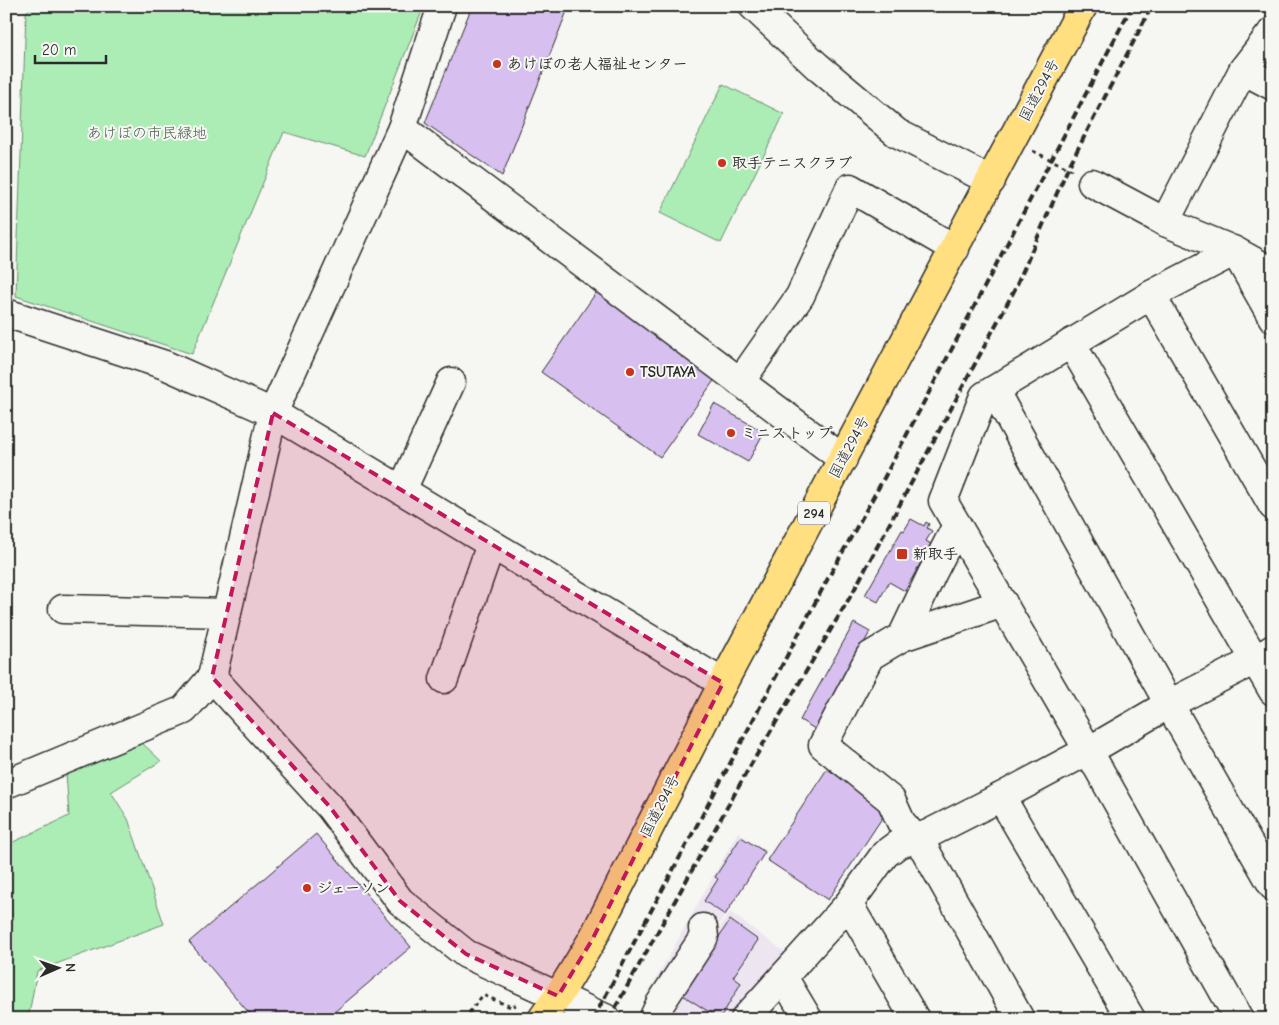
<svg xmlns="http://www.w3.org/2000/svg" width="1279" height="1025" viewBox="0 0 1279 1025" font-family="'Comic Neue','Klee One',sans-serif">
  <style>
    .built { fill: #ede6f1 }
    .green { fill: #acedb6; stroke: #6c8c70 }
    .building { fill: #d7c0f0; stroke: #2b2b2b }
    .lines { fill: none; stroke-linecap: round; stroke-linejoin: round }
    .minor-casing { stroke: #2b2b2b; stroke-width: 31 }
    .highway-casing { stroke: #2b2b2b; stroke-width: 31 }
    .path { stroke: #2b2b2b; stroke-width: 3; stroke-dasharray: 4 4; stroke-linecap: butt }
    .minor { stroke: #f6f6f2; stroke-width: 28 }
    .highway { stroke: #ffdf80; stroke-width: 28 }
    .rail { stroke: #2b2b2b; stroke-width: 4; stroke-dasharray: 8 4; stroke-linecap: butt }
    .marked { fill: #c2185b; fill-opacity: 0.2; stroke: #c2185b; stroke-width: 4; stroke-dasharray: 10 6; stroke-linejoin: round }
    .poi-dot { fill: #c8321e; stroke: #f6f6f2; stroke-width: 2 }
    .labels { text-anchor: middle; stroke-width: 4; stroke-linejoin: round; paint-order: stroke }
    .shield { fill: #f6f6f2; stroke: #686867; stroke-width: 1 }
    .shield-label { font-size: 14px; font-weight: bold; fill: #2b2b2b }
    .poi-label { font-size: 15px; font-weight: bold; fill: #2b2b2b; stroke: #f6f6f2; text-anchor: start }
    .street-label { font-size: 15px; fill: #2b2b2b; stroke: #f6f6f2 }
    .park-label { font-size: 15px; fill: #4b5c4e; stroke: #f6f6f2 }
  </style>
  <rect width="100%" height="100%" fill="#f6f6f2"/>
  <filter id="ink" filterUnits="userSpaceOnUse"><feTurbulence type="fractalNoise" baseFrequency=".02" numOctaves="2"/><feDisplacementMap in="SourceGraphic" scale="10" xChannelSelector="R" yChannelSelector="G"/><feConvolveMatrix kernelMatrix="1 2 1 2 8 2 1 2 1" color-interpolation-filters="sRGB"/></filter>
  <g filter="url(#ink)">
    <g class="built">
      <path d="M738,832L766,852L663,1011L642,1004Z"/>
      <path d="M730,912L789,955L732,1019H671L662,1015Z"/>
    </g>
    <g class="green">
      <path d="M33,6H424L365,156L284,132L192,354L16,296L26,12Z"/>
      <path d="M723,84L784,114L721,243L660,213Z"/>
      <path d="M140,741L161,761L111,792L128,819L164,924L37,971L29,1014L27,1019H6V931L12,926L9,844L69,816L66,772Z"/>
    </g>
    <g class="building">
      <path d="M472,6H569L502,176L425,123Z"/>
      <path d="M600,287L720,372L660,457L541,372Z"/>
      <path d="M714,404L764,432L748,462L698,434Z"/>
      <path d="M911,519L924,526L926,522L929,524L927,528L932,531L926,541L931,544L905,591L889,582L878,602L865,595L902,530L904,531Z"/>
      <path d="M854,623L870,632L815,729L800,720Z"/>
      <path d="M827,769L885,807L886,812L828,900L767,860Z"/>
      <path d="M316,834L411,947L326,1019H254L189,942Z"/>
      <path d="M741,837L765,852L725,915L704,901L718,879L715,877Z"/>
      <path d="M730,920L758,940L733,977L741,983L720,1019L681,994Z"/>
    </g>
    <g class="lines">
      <g class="minor-casing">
        <g id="minor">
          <path d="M753,6L817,66L897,133L991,181"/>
          <path d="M1243,70L1273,86"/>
          <path d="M402,128L442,6"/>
          <path d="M1092,183L1165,222L1235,251L1273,318"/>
          <path d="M1165,222L1243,70L1273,31"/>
          <path d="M1151,295L1273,506"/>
          <path d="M6,313L165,365L273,413L212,677L184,710L6,784"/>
          <path d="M1071,343L1273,691"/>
          <path d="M740,382L800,296L850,188L955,249"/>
          <path d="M994,390L1169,704L1273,886"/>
          <path d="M402,490L451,382"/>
          <path d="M957,525L932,574L902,637L870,656L823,745L891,800L901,822L925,850L1020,1019"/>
          <path d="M63,609L227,613"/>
          <path d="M902,637L1003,603"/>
          <path d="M212,677L330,807L400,901L466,954L607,1019"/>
          <path d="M444,679L491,544"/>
          <path d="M723,683L273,413L402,128L843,459"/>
          <path d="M1001,797L1131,1019"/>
          <path d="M783,977L808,1019"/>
          <path d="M653,1019L660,1004L704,937L703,928"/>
          <path d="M745,1019L847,906"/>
          <path d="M915,1019L853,912L847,906L885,854L897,845L928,834L1001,797L1104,742L1169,704L1255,660L1273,649"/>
          <path d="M1239,1019L1088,750L943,501L984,396L1151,295L1235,251L1273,272"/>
        </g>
      </g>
      <g class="highway-casing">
        <path id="highway" d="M542,1019L558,996L592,940L723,683L1083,6"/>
      </g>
      <g class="path">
        <path d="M1033,151L1072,170"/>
        <path d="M464,1019L483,995L511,1007L516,1005"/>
        <path d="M714,1019V1018"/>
      </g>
      <use href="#minor" class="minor"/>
      <use href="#highway" class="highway"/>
      <g class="rail">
        <path d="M593,1019L733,758L826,582L884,478L1132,6"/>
        <path d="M609,1019L749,768L853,592L1015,289L1068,168L1152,6"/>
      </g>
    </g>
  </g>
  <path class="marked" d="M273,413L723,683L592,940L558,996L466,954L400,901L330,807L212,677Z"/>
  <g class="poi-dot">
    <circle cx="497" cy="64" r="5"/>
    <circle cx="722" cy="163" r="5"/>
    <circle cx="630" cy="372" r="5"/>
    <circle cx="731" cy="433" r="5"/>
    <rect x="896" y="548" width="12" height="12" rx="2.5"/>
    <circle cx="307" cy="888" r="5"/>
  </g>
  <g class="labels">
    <rect class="shield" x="798" y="501.5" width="32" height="23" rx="4"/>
    <g class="shield-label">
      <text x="814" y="518">294</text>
    </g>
    <g class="poi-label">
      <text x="507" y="69">あけぼの老人福祉センター</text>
      <text x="732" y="168">取手テニスクラブ</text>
      <text x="640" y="377">TSUTAYA</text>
      <text x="741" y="438">ミニストップ</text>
      <text x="913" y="559">新取手</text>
      <text x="317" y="893">ジェーソン</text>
    </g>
    <g class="street-label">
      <text transform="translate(1039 90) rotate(-62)" y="5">国道294号</text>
      <text transform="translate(849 447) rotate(-62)" y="5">国道294号</text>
      <text transform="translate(660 806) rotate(-63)" y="5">国道294号</text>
    </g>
    <g class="park-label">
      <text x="147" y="138">あけぼの市民緑地</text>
    </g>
  </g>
  <rect width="1279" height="1025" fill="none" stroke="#f6f6f2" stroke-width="25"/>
  <rect x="12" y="12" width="1254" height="1000" fill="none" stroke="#2b2b2b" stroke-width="2" filter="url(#ink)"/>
  <g transform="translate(58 968) rotate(88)" stroke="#f6f6f2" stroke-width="4" paint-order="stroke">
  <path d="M0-4L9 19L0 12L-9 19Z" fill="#2b2b2b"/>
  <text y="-8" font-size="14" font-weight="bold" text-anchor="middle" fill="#2b2b2b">N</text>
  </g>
  <path d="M35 55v8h71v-8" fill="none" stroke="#2b2b2b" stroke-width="2.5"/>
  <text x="42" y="55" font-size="15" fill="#2b2b2b" stroke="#f6f6f2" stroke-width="4" paint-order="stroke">20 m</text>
</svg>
